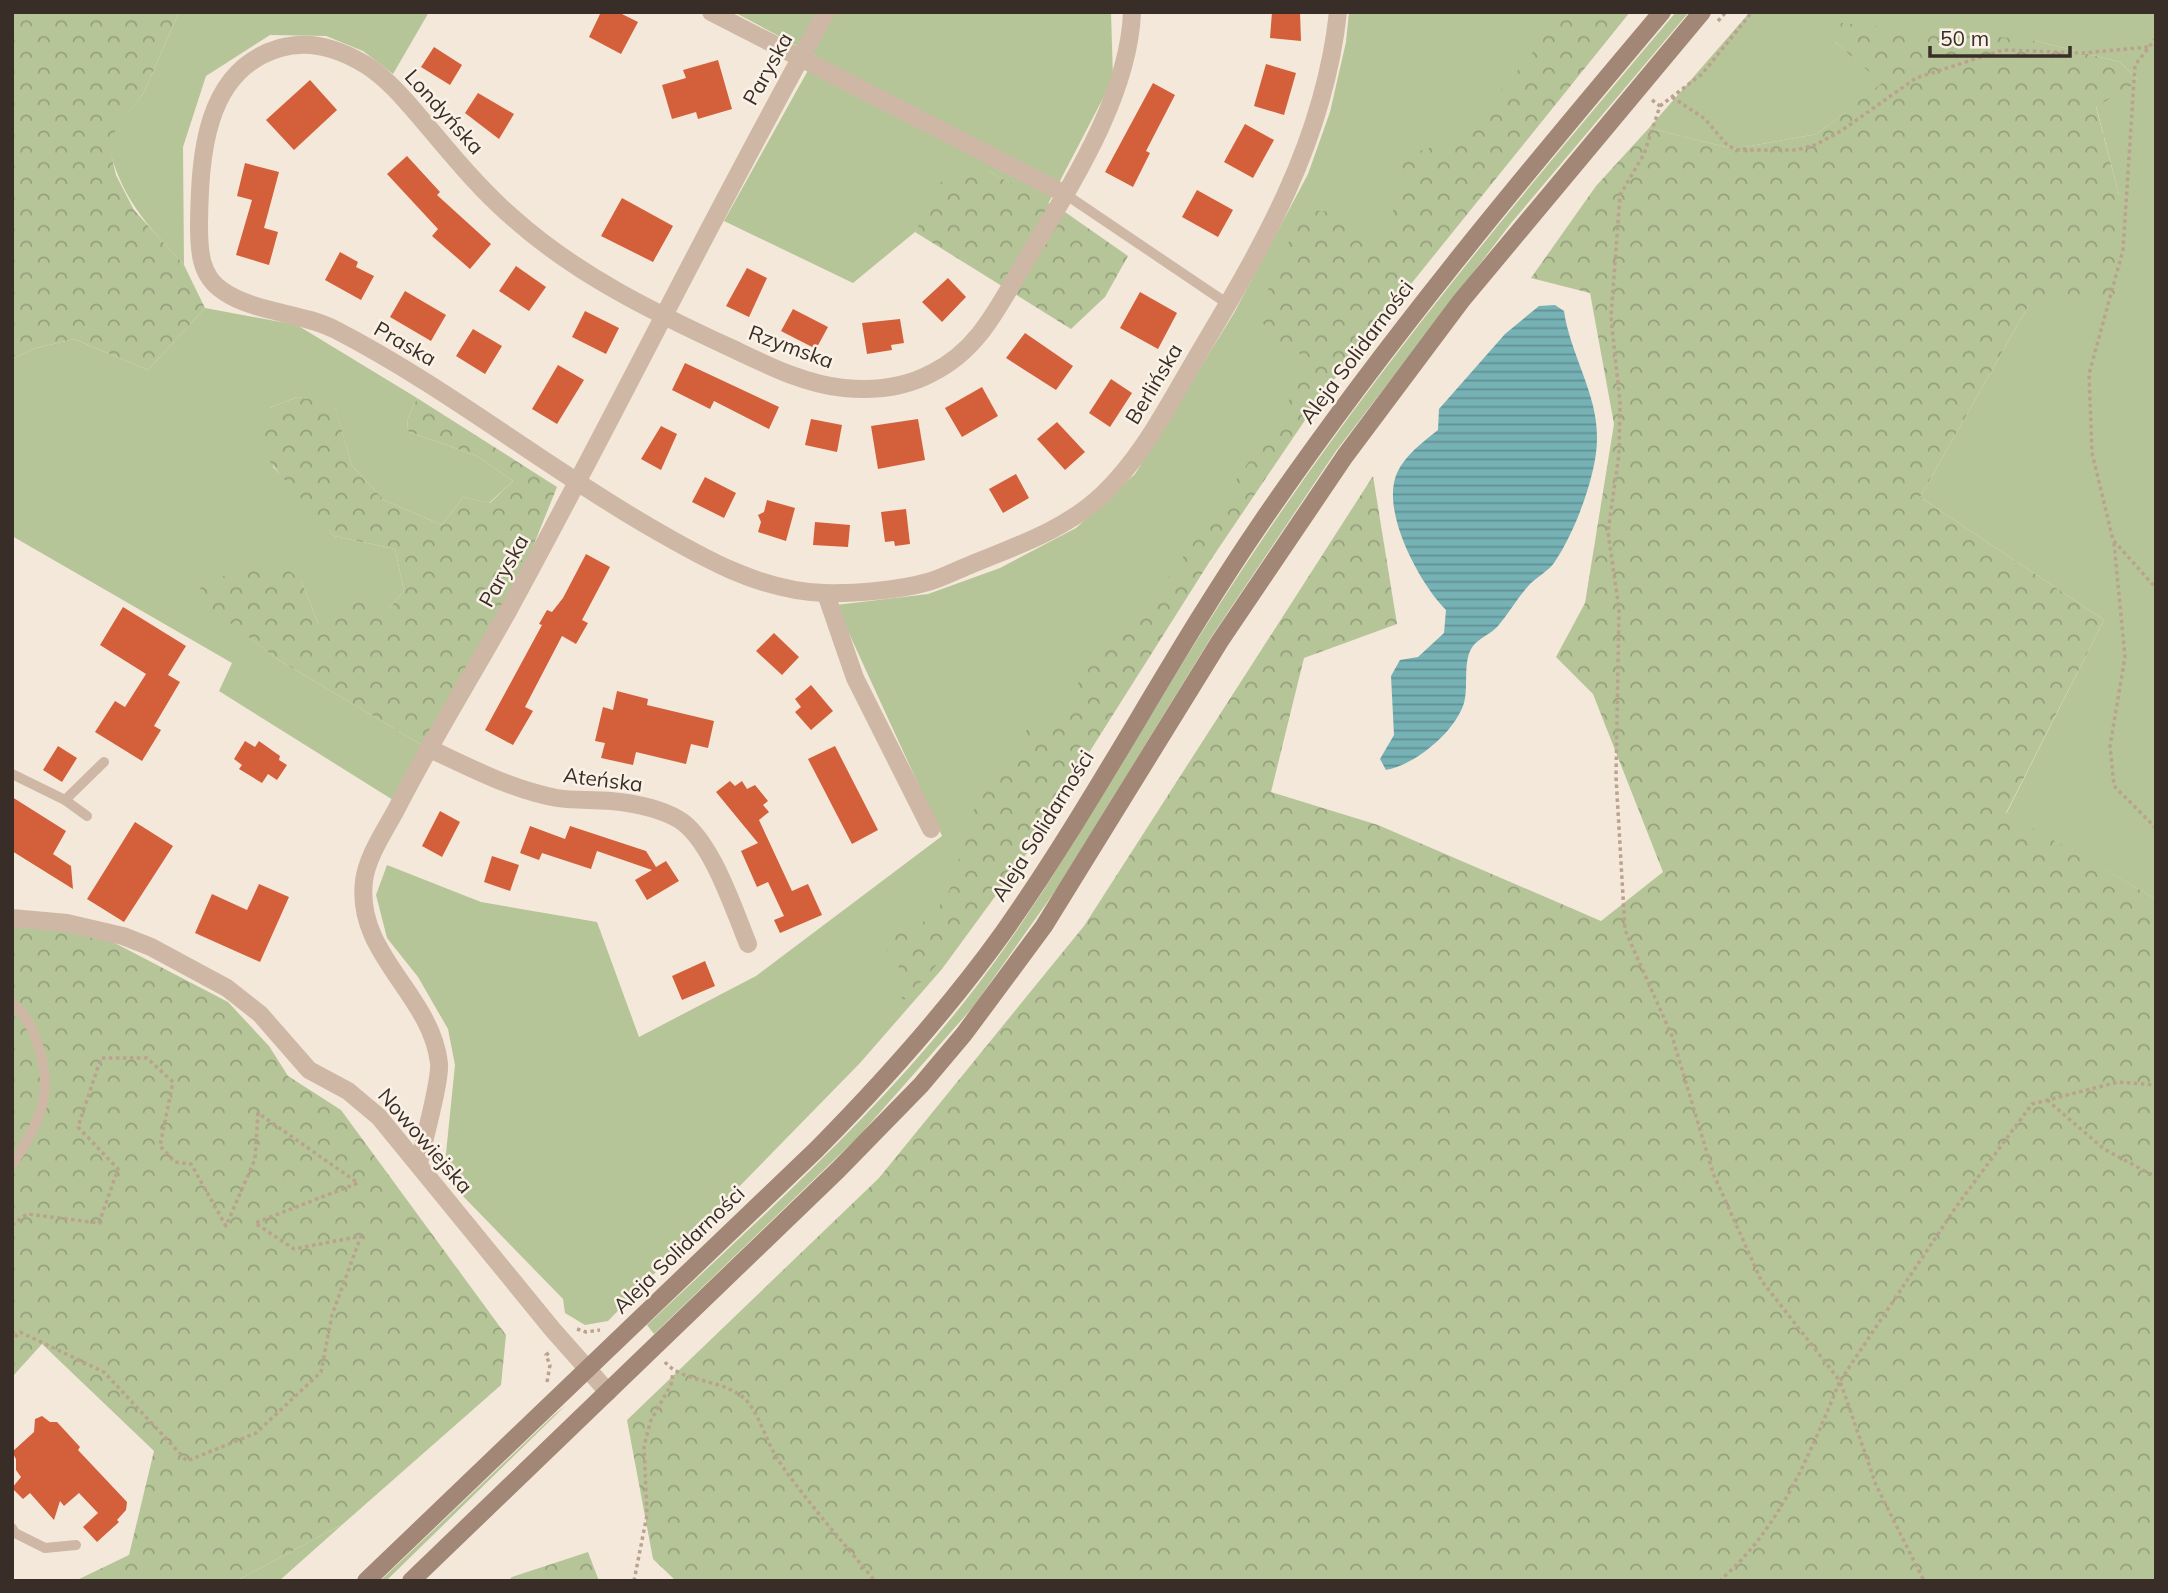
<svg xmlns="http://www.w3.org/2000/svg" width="2168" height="1593" viewBox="0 0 2168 1593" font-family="Mulish,sans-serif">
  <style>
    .grass { fill: #b6c598 }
    .forest { fill: url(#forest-crowns) }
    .water { fill: url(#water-rules) }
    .building { fill: #d3603a }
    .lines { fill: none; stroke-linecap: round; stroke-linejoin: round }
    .path { stroke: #baa28f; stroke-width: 3.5; stroke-dasharray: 3.5 3.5; stroke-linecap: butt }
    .lane { stroke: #ceb8a5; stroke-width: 10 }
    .street { stroke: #ceb8a5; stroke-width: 18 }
    .secondary { stroke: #a28676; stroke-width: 18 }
    .labels { text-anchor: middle; stroke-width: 5; stroke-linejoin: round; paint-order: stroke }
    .street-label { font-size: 21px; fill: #392d27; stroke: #fbf2e7 }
  </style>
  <defs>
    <pattern id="forest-crowns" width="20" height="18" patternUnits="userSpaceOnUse" patternTransform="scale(1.75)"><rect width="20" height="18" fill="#b6c598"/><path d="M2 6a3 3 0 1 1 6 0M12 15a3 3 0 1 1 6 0" fill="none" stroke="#95a07c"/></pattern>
    <pattern id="water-rules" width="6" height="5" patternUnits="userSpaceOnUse" patternTransform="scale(1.75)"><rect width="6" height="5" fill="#76b1b5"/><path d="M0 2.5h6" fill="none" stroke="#629093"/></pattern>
  </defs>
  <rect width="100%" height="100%" fill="#f4e8da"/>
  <g class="grass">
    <path d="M179,12H429L393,74L363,51L326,36L270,35L206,76L183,147L184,265C144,221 122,200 107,141L144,92Z"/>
    <path d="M734,12H1111L1113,79L1048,204L990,172L928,209L915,232L853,283L724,221L816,56Z"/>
    <path d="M1349,12H1601L1341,342L1027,853L942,969L860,1063L608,1321L585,1325L565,1313L563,1299L460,1193L445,1163L455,1065L448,1029L418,977L387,938L376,895L387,865L481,902L597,922L639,1037L756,976L942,836L836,605L928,594L1000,568L1076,528L1135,474L1234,313L1308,174L1330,112L1346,42Z"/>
    <path d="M1676,12H1689L1512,222L1336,451L1212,636L1058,887L973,1007L860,1135L654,1334L647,1325C756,1222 871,1120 965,1001C1029,920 1081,830 1135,741C1178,669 1223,597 1270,528C1394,346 1534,180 1676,12Z"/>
    <path d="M1750,12H2156V899L2006,814L2104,620L1920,497L2030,303L2119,195L2096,106L2138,80L2120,62L2032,40L1835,42L1883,83L1817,134L1734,149L1649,128Z"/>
    <path d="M205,308L297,325L417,398L408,418L407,431L477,456L513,481L489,503L463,497L442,525L384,500L352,466L334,404L297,397L270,408L273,467L301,494L334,536L395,549L404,591L387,611L318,623L301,580L195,595L277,659L422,745L393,800L219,691L232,663L12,536V359L36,348L74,339L148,370Z"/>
    <path d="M565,1406L386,1581H380L554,1415Z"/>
    <path d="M343,1524L279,1581H236Z"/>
  </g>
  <g class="forest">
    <path d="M12,12H179L144,92L108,141L116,175L134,210L184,265L205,308L148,370L74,339L36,348L12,359Z"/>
    <path d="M1564,12H1630L1324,392L1210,561L1049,816L960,940L902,1002L898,960L873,939L917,928L945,900L958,871L961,829L1028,728L1081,706L1076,664L1102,638L1147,609L1275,424L1313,360L1278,344L1257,315L1303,209L1331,212L1377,242L1392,217L1403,156L1456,140L1522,66Z"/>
    <path d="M1841,23L2032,40L2120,62L2139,81L2096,107L2119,195L2115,294L2030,303L1920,497L2104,620L2006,813L2156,899V1581H676L653,1559L627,1420L879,1178L1084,926L1373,476L1397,624L1304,658L1271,792L1378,825L1601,921L1663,872L1593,694L1556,657L1585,603L1614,424L1590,293L1531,278L1596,186L1649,128L1734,149L1817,134L1882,83L1835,42Z"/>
    <path d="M990,172L1065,212L1128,256L1105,297L1071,329L915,232L941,182Z"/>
    <path d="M297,397L334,403L352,466L384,500L442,525L463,497L490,503L513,481L477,456L407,431L408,418L417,398L557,487L526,564L422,745L277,659L195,596L206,580L280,564L301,580L318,623L353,596L387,611L404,591L395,549L334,536C309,505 280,478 258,445L270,408Z"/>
    <path d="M12,925L69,930L111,941L228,1002L269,1046L288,1076L341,1110L506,1335L501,1385L343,1524L236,1581H75L129,1555L154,1451L42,1344L12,1377Z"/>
    <path d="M588,1552L599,1581H508L512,1577Z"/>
  </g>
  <path class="water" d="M1555,305L1564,311C1570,354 1598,394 1597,439C1597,475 1574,534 1554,563C1548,571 1537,577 1530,584C1518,597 1509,613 1498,626C1491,634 1479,638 1473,646C1462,661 1469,686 1464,703C1455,732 1415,765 1386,770L1380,759L1394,735L1391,676L1400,660L1418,657L1444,633L1446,610C1420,584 1380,511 1397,473C1405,455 1423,442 1438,430L1439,409L1505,334L1539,306Z"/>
  <g class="building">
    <path d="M601,12H618L638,22L621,54L589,37Z"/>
    <path d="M1272,12H1300L1301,41L1270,38Z"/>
    <path d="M434,47L462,65L450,85L421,67Z"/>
    <path d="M718,60L732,109L698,119L696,112L672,119L662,85L686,78L683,70Z"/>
    <path d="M1266,64L1296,73L1284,115L1254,106Z"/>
    <path d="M310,80L337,110L294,150L266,120Z"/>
    <path d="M1153,83L1175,95L1146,151L1150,153L1133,187L1105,172Z"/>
    <path d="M478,93L514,114L499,139L465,113Z"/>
    <path d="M1245,124L1274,140L1253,178L1224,162Z"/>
    <path d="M407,156L440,192L437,195L491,244L470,269L432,236L438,229L387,174Z"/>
    <path d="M245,163L279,172L264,228L278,232L269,265L236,255L252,200L237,196Z"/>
    <path d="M1197,190L1233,210L1218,237L1182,217Z"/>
    <path d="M622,198L673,226L653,262L601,236Z"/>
    <path d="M340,252L358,262L356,267L374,276L361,300L325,280Z"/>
    <path d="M516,266L546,287L529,311L499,291Z"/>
    <path d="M747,268L767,278L749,317L726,306Z"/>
    <path d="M948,278L966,297L942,322L922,302Z"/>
    <path d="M405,291L446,315L431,341L390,317Z"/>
    <path d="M1140,292L1177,313L1158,349L1120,328Z"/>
    <path d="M793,309L828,327L816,349L781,331Z"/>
    <path d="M585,311L619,328L606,354L572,337Z"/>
    <path d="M900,319L904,343L891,345L892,350L867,354L862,323Z"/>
    <path d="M473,329L502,346L485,374L456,356Z"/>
    <path d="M1025,333L1073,366L1056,390L1006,358Z"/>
    <path d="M685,363L779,407L769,429L714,401L710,409L672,390Z"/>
    <path d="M558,365L584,380L557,424L532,409Z"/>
    <path d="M1111,379L1132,393L1110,427L1089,413Z"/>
    <path d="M982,387L998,416L962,437L945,408Z"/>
    <path d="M811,419L842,425L837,452L805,445Z"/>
    <path d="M918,419L925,460L878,469L871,426Z"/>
    <path d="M1057,422L1085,452L1065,470L1037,439Z"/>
    <path d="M661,426L677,434L661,470L641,459Z"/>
    <path d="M1016,474L1029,498L1003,513L989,489Z"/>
    <path d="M705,477L736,493L724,518L692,502Z"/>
    <path d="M767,500L795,508L786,541L758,532L761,522L758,515L764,512Z"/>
    <path d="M906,509L910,544L895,546L894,541L885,542L881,512Z"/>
    <path d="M815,522L850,525L848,547L813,545Z"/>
    <path d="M586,554L610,567L582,620L588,623L576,644L562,636L525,707L533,711L513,745L485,730L542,625L539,624L547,610L552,612L563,598Z"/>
    <path d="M123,607L186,646L168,675L180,682L154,726L161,730L142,761L95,732L115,701L125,707L146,674L100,645Z"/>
    <path d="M774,633L799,657L782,675L756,651Z"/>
    <path d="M811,685L833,711L811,730L795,712L801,707L795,699Z"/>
    <path d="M617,691L648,699L647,705L714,721L708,748L691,744L686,764L636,752L633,765L601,758L605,743L595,741L603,707L613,710Z"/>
    <path d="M245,741L255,747L259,741L280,756L279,760L287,765L277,780L268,774L262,783L239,769L242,765L234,759Z"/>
    <path d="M58,746L77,758L62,782L43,770Z"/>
    <path d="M835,746L878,830L852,844L808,759Z"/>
    <path d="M730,781L735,786L742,781L747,789L755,785L768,801L763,805L769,812L759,820L792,891L808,884L822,915L780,933L774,920L784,916L768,882L757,887L741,851L758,843L716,792Z"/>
    <path d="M12,797L66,831L53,854L71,866L73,889L12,851Z"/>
    <path d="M440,811L460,822L442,857L422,846Z"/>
    <path d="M135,822L173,846L124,922L87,899Z"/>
    <path d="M530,826L565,839L570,826L646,851L656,867L666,861L679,881L647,900L635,880L652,870L597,851L591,869L542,853L539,860L520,853Z"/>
    <path d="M492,856L519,865L510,891L484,882Z"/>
    <path d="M259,884L289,897L260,962L195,933L212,894L247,910Z"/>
    <path d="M705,961L715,986L682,1000L672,976Z"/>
    <path d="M42,1416L50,1422H57L80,1447L78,1450L127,1502L126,1510L117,1520L119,1522L97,1542L83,1527L98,1513L79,1493L64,1506L60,1501L54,1520L30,1493L23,1499L12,1488L21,1477L16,1470V1459L12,1452L34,1432L35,1419Z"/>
  </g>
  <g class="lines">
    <g class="path">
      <path d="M1718,21L1726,12"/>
      <path d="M2156,38L2135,65L2123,250L2089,374L2092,453L2113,540L2156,588"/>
      <path d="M1672,97L1705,119L1728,146L1739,150H1796L1815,145L1841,131L1916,78L2003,50L2083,53L2148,47"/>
      <path d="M1652,100L1660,106L1644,154L1620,195L1611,317L1620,402L1619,454L1608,532L1619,609L1616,777L1625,930L1672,1036L1713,1173L1761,1280L1840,1381L1956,1207L2032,1104L2118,1082L2156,1085"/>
      <path d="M1660,106L1702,74L1752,12"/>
      <path d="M2114,543L2125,657L2110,746L2114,786L2156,828"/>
      <path d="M2047,1100L2104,1149L2156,1177"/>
      <path d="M12,1225L27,1214L99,1223L118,1169L78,1127L101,1058H147L173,1082L160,1146L175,1162L191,1164L226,1226L255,1159L258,1113L358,1183L255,1223L294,1249L361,1236L332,1315L321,1372L256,1433L187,1461L104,1372L20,1332L12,1340"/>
      <path d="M577,1329L586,1332L600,1330"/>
      <path d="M665,1362C682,1383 722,1378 745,1399C758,1411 767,1443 778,1460C807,1502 842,1541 875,1581"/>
      <path d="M547,1382L550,1365L546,1355L550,1352"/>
      <path d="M634,1581L647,1515L644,1446L651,1420L671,1385L673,1372"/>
      <path d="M1719,1581C1780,1530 1810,1453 1840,1381L1876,1485L1924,1581"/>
    </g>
    <g class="lane">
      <path d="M1065,194L1228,304"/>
      <path d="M12,774L65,800L87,816"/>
      <path d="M65,800L104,762"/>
      <path d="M12,1003C28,1018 33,1029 39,1049C55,1096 37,1125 12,1165"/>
      <path d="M12,1528L15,1533L45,1548L76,1545"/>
    </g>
    <g class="street">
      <path d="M711,12L1065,194"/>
      <path d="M1132,12C1129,101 1063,197 1019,272C995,313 976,351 932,373C906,387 874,391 844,388C804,384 767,365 731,348C655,313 575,274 512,217C482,191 456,160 430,129C410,106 392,82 366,65C340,49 311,39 280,48C204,70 200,157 199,224C199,251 200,276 223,291C255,313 301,312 336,330C444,386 539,462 643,523C698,555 758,591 824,593C853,594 900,590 928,582C942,578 957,570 970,565C1016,546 1067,529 1103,494C1143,456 1168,405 1196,358C1262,247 1324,143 1338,12"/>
      <path d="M826,594L855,678L931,829"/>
      <path d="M428,748C469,767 512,790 557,798C575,801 593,799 611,801C632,803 659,808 678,819C711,838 734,910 748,944"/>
      <path d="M12,918L67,923L123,936L151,947L227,988L260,1014L309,1070L348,1091L379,1117L553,1330L608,1392"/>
      <path d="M419,1164C423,1143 441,1080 439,1063C431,994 355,954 364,881C367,857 384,832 396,810C430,743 470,679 507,613C616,414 715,210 826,12"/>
    </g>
    <g class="secondary">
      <path d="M366,1581L817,1149C884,1081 947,1011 1003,933C1096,801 1170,656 1261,523C1384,343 1522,178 1662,12"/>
      <path d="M411,1581L838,1170L921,1085L964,1034L1044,926L1220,641L1345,456L1461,301L1702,12"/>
    </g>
  </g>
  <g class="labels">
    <g class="street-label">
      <text transform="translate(768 69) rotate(-61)" y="7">Paryska</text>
      <text transform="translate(444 112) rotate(48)" y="7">Londyńska</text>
      <text transform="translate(405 344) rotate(30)" y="7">Praska</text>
      <text transform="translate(791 347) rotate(20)" y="7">Rzymska</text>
      <text transform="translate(1357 352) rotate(-53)" y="7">Aleja Solidarności</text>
      <text transform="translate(1154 384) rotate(-59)" y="7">Berlińska</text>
      <text transform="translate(504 571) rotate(-61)" y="7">Paryska</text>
      <text transform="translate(603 780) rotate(7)" y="7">Ateńska</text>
      <text transform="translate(1043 826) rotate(-58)" y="7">Aleja Solidarności</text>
      <text transform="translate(425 1141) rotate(49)" y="7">Nowowiejska</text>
      <text transform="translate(679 1250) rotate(-44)" y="7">Aleja Solidarności</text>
    </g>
  </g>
  <rect width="2168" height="1593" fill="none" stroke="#392d27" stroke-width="28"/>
  <path d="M1930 46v10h140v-10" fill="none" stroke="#392d27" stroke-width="3.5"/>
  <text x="1940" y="46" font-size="21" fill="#392d27" stroke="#fbf2e7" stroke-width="5" paint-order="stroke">50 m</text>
</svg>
